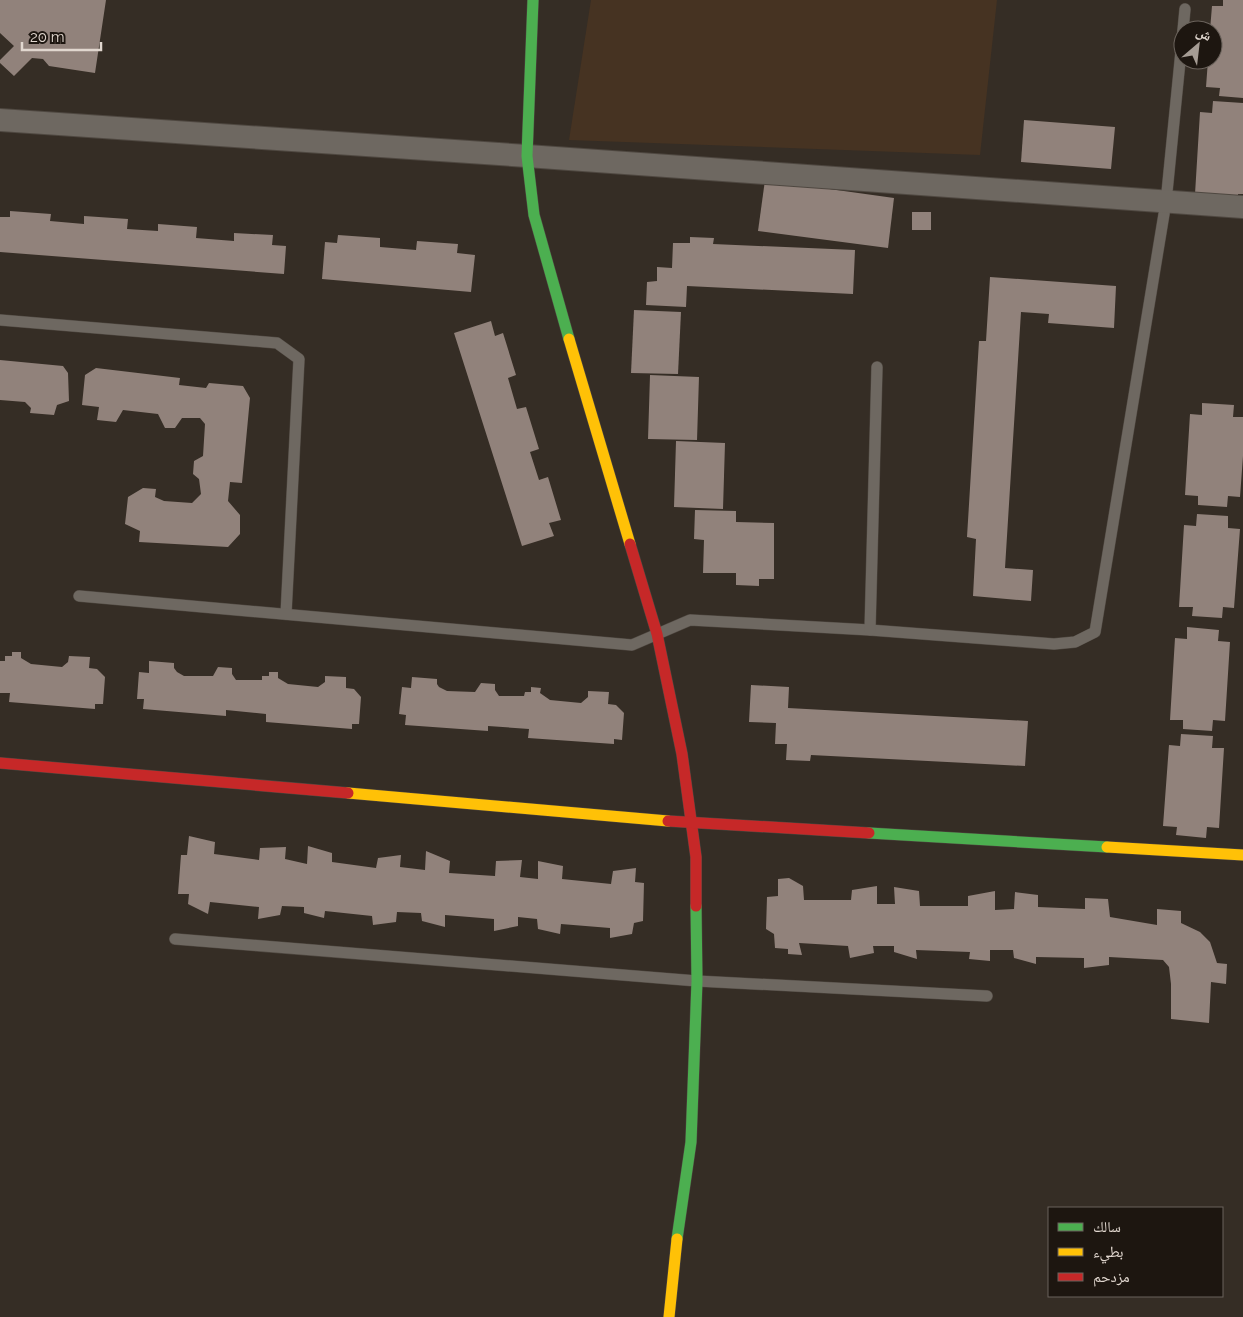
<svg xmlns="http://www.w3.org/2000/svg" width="1243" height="1317" viewBox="0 0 1243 1317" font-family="Raleway,'Noto Naskh Arabic',sans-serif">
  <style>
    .built { fill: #463322 }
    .building { fill: #91827b }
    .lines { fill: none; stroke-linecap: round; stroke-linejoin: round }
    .lane-casing { stroke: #4f4841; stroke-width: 12 }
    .street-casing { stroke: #4f4841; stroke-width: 24 }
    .fast-casing { stroke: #4f4841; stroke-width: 12 }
    .slow-casing { stroke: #4f4841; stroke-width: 12 }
    .jam-casing { stroke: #4f4841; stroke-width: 12 }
    .lane { stroke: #6e6861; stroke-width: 11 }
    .street { stroke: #6e6861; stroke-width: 22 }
    .fast { stroke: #4caf50; stroke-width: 11 }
    .slow { stroke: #ffc107; stroke-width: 11 }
    .jam { stroke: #c62828; stroke-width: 11 }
  </style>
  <rect width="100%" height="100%" fill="#352d25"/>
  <path class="built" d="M591,0H997L980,155L569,140Z"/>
  <g class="building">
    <path d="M0,0H106L105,1L106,0L95,73L49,66L43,59L32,58L14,76L0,63V60L14,46L0,33Z"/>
    <path d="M1223,0H1243V98L1219,96L1220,88L1206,87L1208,60H1213V30H1210L1212,6H1223Z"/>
    <path d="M1213,101L1243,103V194H1238V205L1195,194L1200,112L1212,113Z"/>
    <path d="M1024,120L1115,127L1111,169L1021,162Z"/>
    <path d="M765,180L894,198L888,248L758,231Z"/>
    <path d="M10,211L51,214L50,221L84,224V216L128,219L127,229L158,231V224L197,227L196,238L234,241V233L273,235L272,245L286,246L284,274L0,252V217H10Z"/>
    <rect x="912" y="212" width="19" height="18"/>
    <path d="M338,235L380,238V247L416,250L417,241L458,244L457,253L475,255L471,292L322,279L325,242L337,243Z"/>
    <path d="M690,237L714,238L713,244L855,250L853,294L687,286L686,307L646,305L647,282L657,281V267L672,268L673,243H690Z"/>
    <path d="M990,277L1116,286L1114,328L1048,323L1049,314L1021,312L1005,568L1033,570L1031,601L973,596L976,539L967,537L979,341H986Z"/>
    <path d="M634,310L681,312L678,374L631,373Z"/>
    <path d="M491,321L495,336L503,333L516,375L508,378L517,409L526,407L539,449L530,452L539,480L548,477L561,520L549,523L554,536L522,546L454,333Z"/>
    <path d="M0,360L63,366L68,373L69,401L57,405L54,415L30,413L31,408L25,402L0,400Z"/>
    <path d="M96,368L180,378L179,385L206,388L209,383L243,386L250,398L242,483L230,482L228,501L240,515V534L228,547L139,542L140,531L125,524L128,497L143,488L156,489L155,497L164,501L192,503L201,494L199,479L193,474L194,461L203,456L205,424L200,418H182L175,428H165L158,414L123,410L116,422L97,420L99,407L82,405L85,375Z"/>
    <path d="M650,375L699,377L697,440L648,439Z"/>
    <path d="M1202,403L1234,405L1233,417H1243V456L1240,497L1228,496L1227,507L1198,505V496L1185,495L1190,414L1202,415Z"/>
    <path d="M676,441L725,443L723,509L674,507Z"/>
    <path d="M695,510L736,511V522L774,523V579H759V586L736,585V573H703L704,540L694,539Z"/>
    <path d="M1197,514L1228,516V528L1240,529L1234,608L1223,607L1222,618L1192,616L1193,607H1179L1184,525L1196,526Z"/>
    <path d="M1187,627L1219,630L1218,641L1230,642L1225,721L1213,720L1212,731L1183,729V720H1170L1175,638L1187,639Z"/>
    <path d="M12,652H21V658L31,664L62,667L68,662L69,656L90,657L89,668L97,669L105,677L103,704H95V709L9,702L10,693H0V661H5V656H12Z"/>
    <path d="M149,661L174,663V668L177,672L184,676H213L218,667L232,668V674L236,680H262V676H269V672H278V678L288,684L318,687L325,682V676L346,677V688L354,689L361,697L359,724H352V729L266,722V714L226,710V716L143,709L144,699H137L139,672L149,673Z"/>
    <path d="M412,677L437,679V684L439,687L447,691L475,692L481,683L495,684V690L499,696H524L525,692H531V687L541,688L540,693L550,700L581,703L588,697V691L609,692L608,704L616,705L624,713L622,740L614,739V744L528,738L529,729L488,726V731L405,725L406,715L399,714L402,687L411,688Z"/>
    <path d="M751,685L789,687L788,708L1028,721L1025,766L811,755L810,761L786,760L787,744H775L776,723L749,722Z"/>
    <path d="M1181,734L1213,736L1212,748H1224L1219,828L1207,827L1206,838L1176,835L1177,827L1163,826L1169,745L1180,746Z"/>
    <path d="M189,836L215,842L214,854L259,860L260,848L286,847L285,859L307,864L308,846L332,853V862L376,868L378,858L401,855L400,867L425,870L426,851L450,861L449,873L495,876L496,861L522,860L520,877L538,879V861L563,866L562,879L611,884L613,871L636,868L635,882L644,883L643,921L634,923L632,934L610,938V928L561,924L560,934L538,929L537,919L518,917V926L494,931V919L445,915V927L422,921L421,913L397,912L396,922L373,925L372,916L325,911L324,918L304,913V907L282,906L280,915L258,919L259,907L210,902L208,914L188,904L189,894H178L181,855H187Z"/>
    <path d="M789,878L803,886L804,900H851L852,890L877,886V904H895L894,887L919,891L920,906H968V896L995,891V910L1014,909L1015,892L1038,895V907L1085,909V898L1108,899L1110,917L1157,925V909L1181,911V923L1200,932L1210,942L1217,963L1227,964L1226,984L1211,982L1209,1023L1171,1019V984L1169,967L1163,960L1109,957V965L1084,968V958L1036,957V964L1014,958L1013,950H990V961L969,959L970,952L916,950L917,959L894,952V946H873L874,953L850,958L848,946L799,943L802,955L788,954V949L775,948L774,934L766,929L767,897L778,896V879Z"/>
  </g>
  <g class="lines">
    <g class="lane-casing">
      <g id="lane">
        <path d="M1183,30L1185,9"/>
        <path d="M0,320L277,343L299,359L286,614"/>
        <path d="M79,596L632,645L690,620L870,630L1054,644L1075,642L1095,632L1166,202L1183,31"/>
        <path d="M870,630L877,367"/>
        <path d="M175,939L697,981L987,996"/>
      </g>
    </g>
    <g class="street-casing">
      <path id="street" d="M0,120L527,156L1243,207"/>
    </g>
    <g class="fast-casing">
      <g id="fast">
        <path d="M533,0L527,156L534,215L569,339"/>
        <path d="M869,833L1107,847"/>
        <path d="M677,1239L691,1142L697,981L696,906"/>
      </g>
    </g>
    <g class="slow-casing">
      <g id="slow">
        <path d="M569,339L630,544"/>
        <path d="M348,793L668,821"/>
        <path d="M1107,847L1243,855"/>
        <path d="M669,1317L677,1239"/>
      </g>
    </g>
    <g class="jam-casing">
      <g id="jam">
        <path d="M630,544L657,634L682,754L696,857V906"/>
        <path d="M0,763L348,793"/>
        <path d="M668,821L869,833"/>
      </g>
    </g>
    <use href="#lane" class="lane"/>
    <use href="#street" class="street"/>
    <use href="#fast" class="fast"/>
    <use href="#slow" class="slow"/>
    <use href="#jam" class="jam"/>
  </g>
  <rect x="1048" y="1207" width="175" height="90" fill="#1d1610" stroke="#6b635c"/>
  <rect x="1058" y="1223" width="25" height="8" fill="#4caf50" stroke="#6b635c"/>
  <text x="1093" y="1232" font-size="15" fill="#e1d7cf">سالك</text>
  <rect x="1058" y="1248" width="25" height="8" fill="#ffc107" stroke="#6b635c"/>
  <text x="1093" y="1257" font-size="15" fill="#e1d7cf">بطيء</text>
  <rect x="1058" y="1273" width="25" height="8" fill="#c62828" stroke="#6b635c"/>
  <text x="1093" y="1282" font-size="15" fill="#e1d7cf">مزدحم</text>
  <g transform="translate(1198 45) rotate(28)"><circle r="24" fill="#1d1610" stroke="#6b635c"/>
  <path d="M0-4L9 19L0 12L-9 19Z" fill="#a59c94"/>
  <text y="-8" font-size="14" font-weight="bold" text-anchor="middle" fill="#e1d7cf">ش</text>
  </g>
  <path d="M22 42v8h79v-8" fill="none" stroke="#e1d7cf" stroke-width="2.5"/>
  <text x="30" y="42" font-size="15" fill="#e1d7cf" stroke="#1d1610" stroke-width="4" paint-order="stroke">20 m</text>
</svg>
